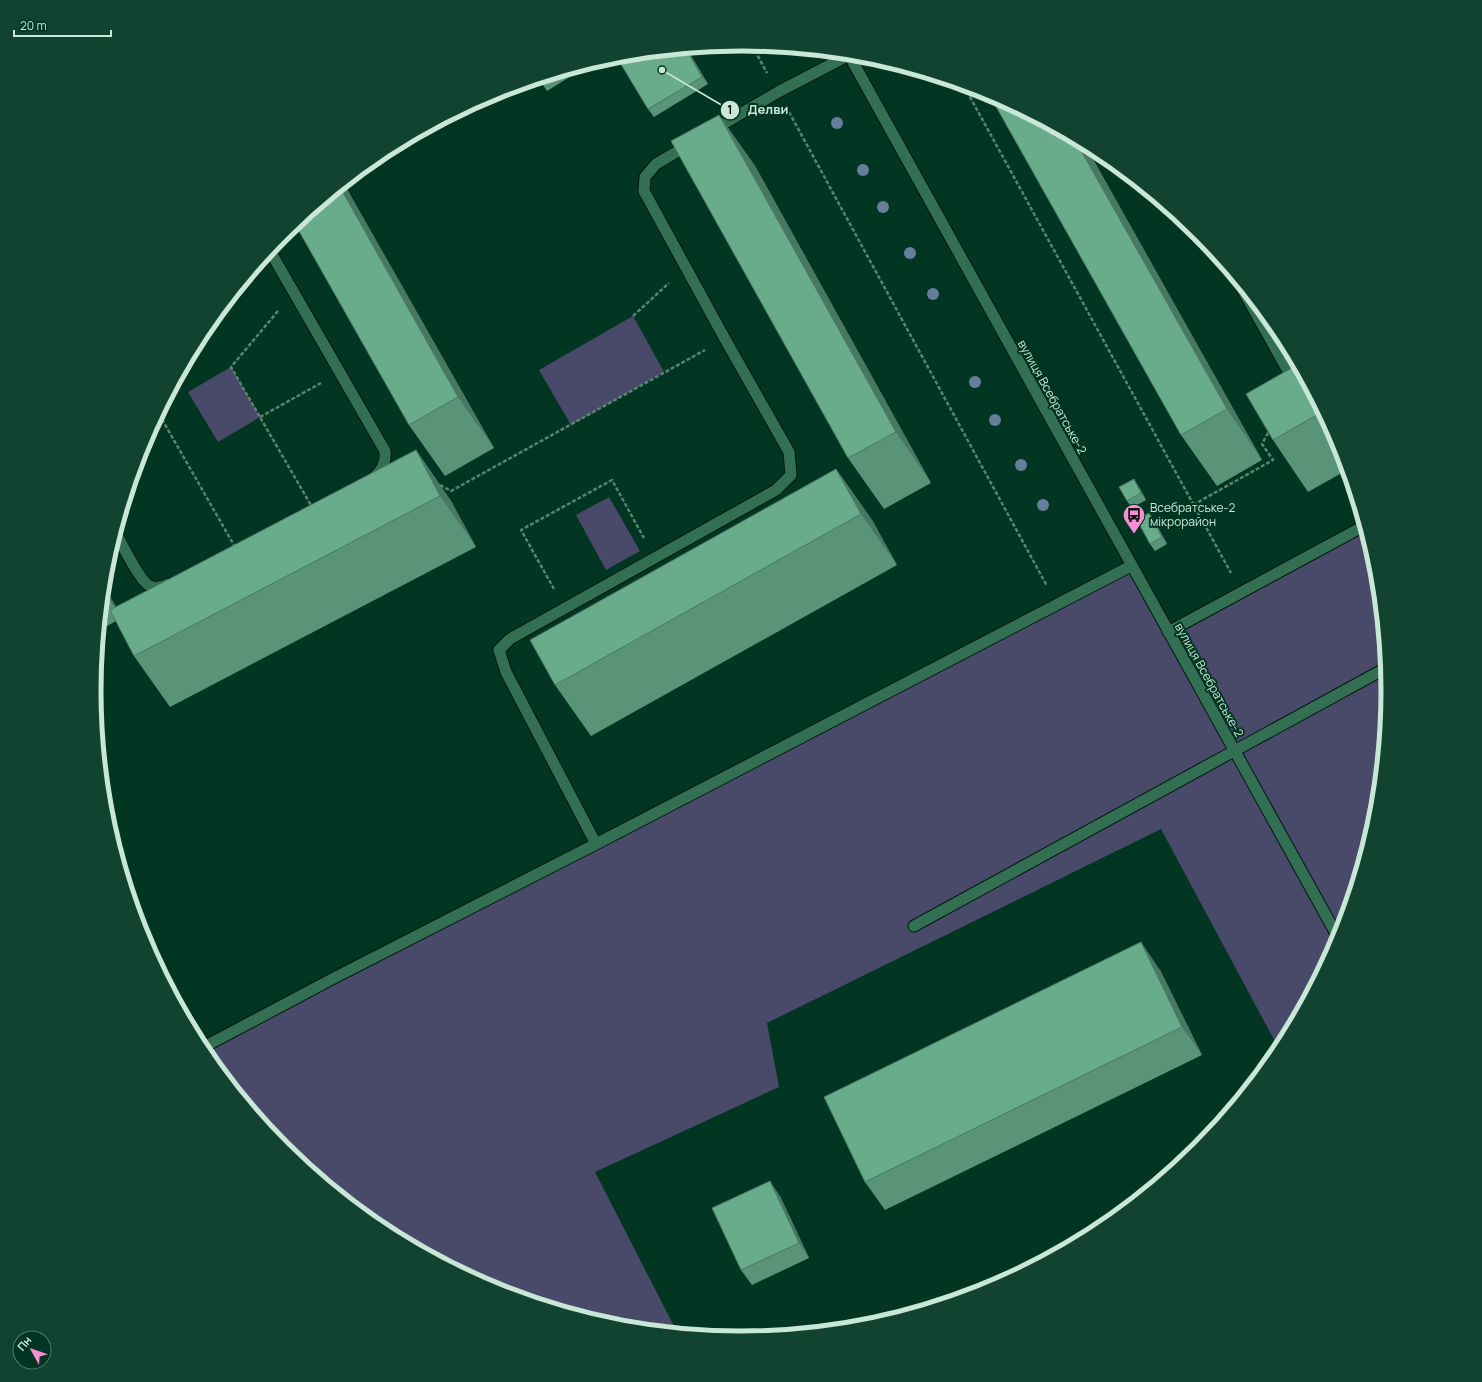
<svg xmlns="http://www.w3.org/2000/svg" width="1482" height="1382" viewBox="0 0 1482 1382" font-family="Manrope,sans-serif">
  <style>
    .green { fill: #494a6a }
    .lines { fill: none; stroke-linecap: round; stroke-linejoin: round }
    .service-casing { stroke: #001a0e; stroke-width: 13 }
    .tertiary-casing { stroke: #001a0e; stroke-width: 13 }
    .path { stroke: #5a8472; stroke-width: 2.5; stroke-dasharray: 4 2; stroke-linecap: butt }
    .service { stroke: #326f53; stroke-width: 11 }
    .tertiary { stroke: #326f53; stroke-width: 11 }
    .tree { fill: #667e99 }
    .wall { fill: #599478 }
    .shaded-wall { fill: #497862 }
    .building { fill: #68ac8c; stroke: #497862 }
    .labels { text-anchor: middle; stroke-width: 4; stroke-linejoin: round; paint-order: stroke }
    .street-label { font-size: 12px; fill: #c8e7d7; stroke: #023522 }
    .poi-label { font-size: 12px; fill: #c8e7d7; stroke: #023522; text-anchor: start }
    .rim { fill: none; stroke: #c8e7d7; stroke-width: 5 }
    .leader { fill: none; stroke: #c8e7d7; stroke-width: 1.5 }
    .callout-dot { fill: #c8e7d7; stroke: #023522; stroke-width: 1.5 }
    .mark-label { font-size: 12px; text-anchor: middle; font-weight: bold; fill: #111 }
    .callout-label { font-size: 13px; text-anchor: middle; font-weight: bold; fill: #c8e7d7; stroke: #023522; stroke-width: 4; stroke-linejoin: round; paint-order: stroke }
  </style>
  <rect width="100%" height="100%" fill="#023522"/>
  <g class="green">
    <path d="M633,316L664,372L571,425L539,370Z"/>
    <path d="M231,367L260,417L218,442L188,392Z"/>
    <path d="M609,497L640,551L606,570L576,515Z"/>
    <path d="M1364,526L1376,565L1388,691L1376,817L1339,939L1279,1049L1161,829L767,1023L779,1087L595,1172L677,1332L615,1326L493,1289L381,1229L283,1148L203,1050L1131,566L1168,632Z"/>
    <path d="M876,1315L881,1321L867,1326L852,1327Z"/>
  </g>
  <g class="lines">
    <g class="service-casing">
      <g id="service">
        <path d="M713,130L778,92L849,55"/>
        <path d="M270,251L385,451C386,462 383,470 374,477"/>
        <path d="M1239,283L1293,380L1302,374"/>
        <path d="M116,533C122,544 140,582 150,586C156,589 163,587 169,584"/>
        <path d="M1168,632L1364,526"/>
        <path d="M596,844L506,672L499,650L510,639L776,490L791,475L789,452L725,339L644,191L645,177L656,164L690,144"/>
        <path d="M914,926L1386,668"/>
        <path d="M202,1048L332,979L596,844L1131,566"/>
      </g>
    </g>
    <g class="tertiary-casing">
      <path id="tertiary" d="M849,55L1339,939"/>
    </g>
    <g class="path">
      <path d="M752,45L767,73"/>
      <path d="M964,86L1231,573"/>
      <path d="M789,112L1047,586"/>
      <path d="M278,311L231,367L312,507"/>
      <path d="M633,316L669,283"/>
      <path d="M159,414L235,547"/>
      <path d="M260,417L321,383"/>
      <path d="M440,485L451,491L705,350"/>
      <path d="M1193,505L1273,460L1262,444L1269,431"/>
      <path d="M554,589L521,530L612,480L644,538"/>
    </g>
    <use href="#service" class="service"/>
    <use href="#tertiary" class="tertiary"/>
  </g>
  <g class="tree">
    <circle cx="837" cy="123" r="6"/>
    <circle cx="863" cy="170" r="6"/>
    <circle cx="883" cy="207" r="6"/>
    <circle cx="910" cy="253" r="6"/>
    <circle cx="933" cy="294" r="6"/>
    <circle cx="975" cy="382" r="6"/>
    <circle cx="995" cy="420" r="6"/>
    <circle cx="1021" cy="465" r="6"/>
    <circle cx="1043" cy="505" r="6"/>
  </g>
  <g class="wall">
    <path d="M687,49L708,84L654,117L648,109L617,56Z"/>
    <path d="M592,63L547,91L539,79Z"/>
    <path d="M989,94L1085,145L1262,460L1217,486L1181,435Z"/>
    <path d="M719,115L755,166L931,483L884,509L848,458Z"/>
    <path d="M344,184L494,448L445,476L409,425Z"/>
    <path d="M1297,365L1339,444L1347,470L1308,492L1273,440Z"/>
    <path d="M416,450L451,501L476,547L170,707L134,656L116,621L100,630L104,586L116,607Z"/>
    <path d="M836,469L872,520L897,565L591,736L555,685Z"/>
    <path d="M1139,487L1146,500L1132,508L1127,501Z"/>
    <path d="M1154,520L1167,544L1155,551L1150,544Z"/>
    <path d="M1160,970L1202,1055L885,1210L865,1182Z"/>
    <path d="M780,1196L809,1258L752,1285L741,1270Z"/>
  </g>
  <g class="shaded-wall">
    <path d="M686,49H687L708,84L702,77Z"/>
    <path d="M719,115L755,166L931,483L896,432Z"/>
    <path d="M1075,140L1085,145L1262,460L1227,409Z"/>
    <path d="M344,184L494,448L458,397L340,187Z"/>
    <path d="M416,450L451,501L476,547L440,496Z"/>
    <path d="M836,469L872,520L897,565L861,514Z"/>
    <path d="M1134,479L1139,487L1146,500L1141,493Z"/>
    <path d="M1149,513L1154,520L1167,544L1162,537Z"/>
    <path d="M104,586L122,618L104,592Z"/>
    <path d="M1141,942L1160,970L1202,1055L1182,1027Z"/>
    <path d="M770,1181L780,1196L809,1258L799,1243Z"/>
  </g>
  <g class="building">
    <path d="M686,49L702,77L648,109L616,56Z"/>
    <path d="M558,74L541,84L539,79Z"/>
    <path d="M989,94L1075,140L1227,409L1181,435Z"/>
    <path d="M719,115L896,432L848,458L671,141Z"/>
    <path d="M340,187L458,397L409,425L295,224Z"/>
    <path d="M1297,365L1322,412L1273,440L1246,394Z"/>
    <path d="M416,450L440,496L134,656L110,610Z"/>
    <path d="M836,469L861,514L555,685L530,640Z"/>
    <path d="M1134,479L1141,493L1127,501L1119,487Z"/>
    <path d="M1149,513L1162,537L1150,544L1137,520Z"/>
    <path d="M1141,942L1182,1027L865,1182L824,1097Z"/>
    <path d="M770,1181L799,1243L741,1270L712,1208Z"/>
  </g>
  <defs>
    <g id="bus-pin" transform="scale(1.15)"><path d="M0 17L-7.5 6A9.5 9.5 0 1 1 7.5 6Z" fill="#f590d1" stroke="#023522"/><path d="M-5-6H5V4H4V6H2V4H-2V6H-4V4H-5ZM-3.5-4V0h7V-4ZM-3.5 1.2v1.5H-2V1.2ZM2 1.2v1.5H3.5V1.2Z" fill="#111"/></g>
  </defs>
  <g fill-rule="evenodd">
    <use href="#bus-pin" x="1134" y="515"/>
  </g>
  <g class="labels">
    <g class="street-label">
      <text transform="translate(1052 397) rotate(61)" y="4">вулиця Всебратське-2</text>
      <text transform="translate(1209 680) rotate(61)" y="4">вулиця Всебратське-2</text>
    </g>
    <g class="poi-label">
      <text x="1150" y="512">Всебратське-2<tspan x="1150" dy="14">мікрорайон</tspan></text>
    </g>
  </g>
  <path d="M0 0H1482V1382H0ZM101 691a640 640 0 1 1 1280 0a640 640 0 1 1-1280 0Z" fill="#124330" fill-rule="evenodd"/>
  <path class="rim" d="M101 691a640 640 0 1 1 1280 0a640 640 0 1 1-1280 0Z"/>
  <path class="leader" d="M662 70L730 110"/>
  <g class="callout-dot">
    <circle cx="662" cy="70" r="4"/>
    <circle cx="730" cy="110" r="10"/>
  </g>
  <g class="mark-label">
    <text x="730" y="114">1</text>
  </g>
  <g class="callout-label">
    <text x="768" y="114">Делви</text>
  </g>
  <g transform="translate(32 1350) rotate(310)"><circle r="19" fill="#023522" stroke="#517c6a"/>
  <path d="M0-3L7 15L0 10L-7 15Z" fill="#f590d1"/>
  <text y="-6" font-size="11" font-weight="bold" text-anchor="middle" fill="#c8e7d7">Пн</text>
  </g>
  <path d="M14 30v6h97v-6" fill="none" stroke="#c8e7d7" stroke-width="2"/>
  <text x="20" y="30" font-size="12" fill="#c8e7d7" stroke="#023522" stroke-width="3" paint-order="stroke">20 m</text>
</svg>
